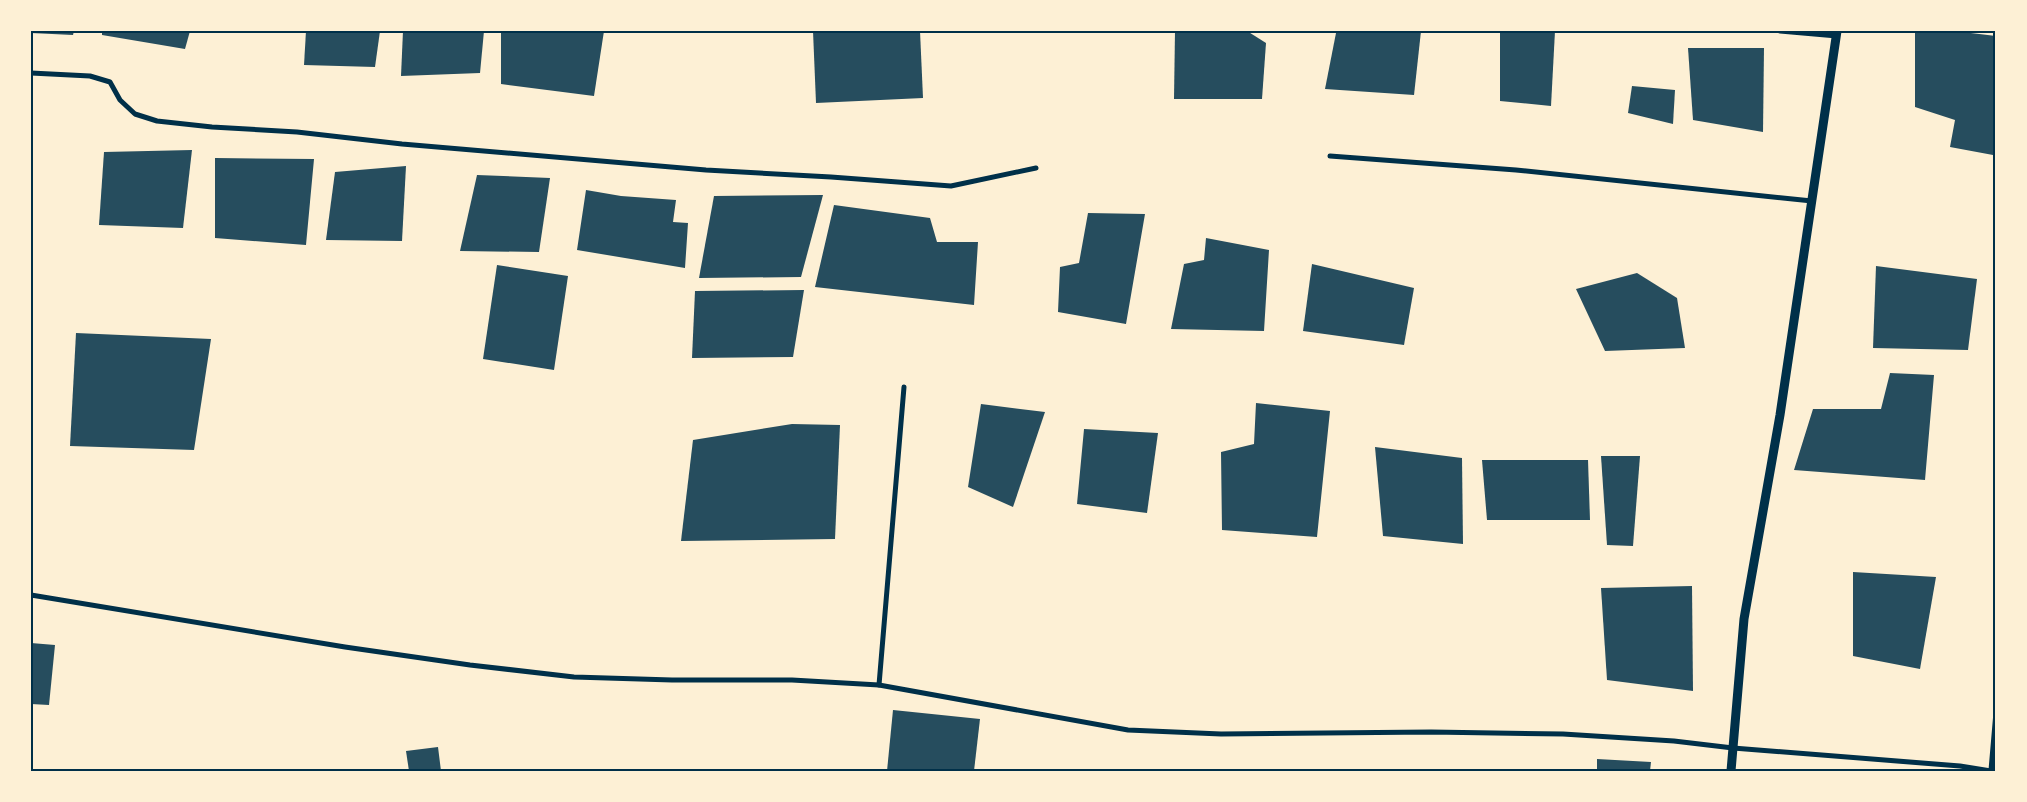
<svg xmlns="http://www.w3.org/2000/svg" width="2027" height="802" viewBox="0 0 2027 802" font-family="'Work Sans',sans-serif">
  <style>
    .building { fill: #264d5e }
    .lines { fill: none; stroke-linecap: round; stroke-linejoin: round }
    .minor { stroke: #003049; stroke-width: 5 }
    .tertiary { stroke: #003049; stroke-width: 9 }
    .neatline { fill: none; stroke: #003049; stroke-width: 2 }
  </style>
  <rect width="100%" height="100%" fill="#fdf0d5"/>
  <g class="building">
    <path d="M31,31H74L73,35L31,33Z"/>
    <path d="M102,31H190L185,49L102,35Z"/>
    <path d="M306,31H380L375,67L304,65Z"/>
    <path d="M403,31H484L480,73L401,76Z"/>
    <path d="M501,31H604L594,96L501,84Z"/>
    <path d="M813,31H920L923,98L816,103Z"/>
    <path d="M1175,31H1247L1266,43L1262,99H1174Z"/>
    <path d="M1355,31H1421L1414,95L1325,89L1336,33Z"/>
    <path d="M1500,31H1555L1551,106L1500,101Z"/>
    <path d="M1915,31H1954L1996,36V134L1993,155L1950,147L1955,120L1915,107Z"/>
    <path d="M1688,48H1764L1763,132L1693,120Z"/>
    <path d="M1632,86L1675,90L1673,124L1628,113Z"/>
    <path d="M192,150L183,228L99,225L104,152Z"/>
    <path d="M215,158L314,159L306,245L215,238Z"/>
    <path d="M406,166L402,241L326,240L335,172Z"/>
    <path d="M477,175L550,178L539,252L460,251Z"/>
    <path d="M586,190L621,196L676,200L673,222L688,223L685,268L577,250Z"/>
    <path d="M823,195L801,277L699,278L714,196Z"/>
    <path d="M834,205L930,218L937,242H978L974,305L815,287Z"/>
    <path d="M1088,213L1145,214L1126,324L1058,312L1060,267L1079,263Z"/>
    <path d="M1206,238L1269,250L1264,331L1171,329L1184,264L1204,260Z"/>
    <path d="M1312,264L1414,288L1404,345L1303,331Z"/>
    <path d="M497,265L568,276L554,370L483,359Z"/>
    <path d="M1876,266L1977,279L1968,350L1873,348Z"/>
    <path d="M1637,273L1677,298L1685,348L1605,351L1576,289Z"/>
    <path d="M804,290L793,357L692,358L695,291Z"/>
    <path d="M76,333L211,339L194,450L70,446Z"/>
    <path d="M1890,373L1934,375L1925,480L1794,470L1813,409H1881Z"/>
    <path d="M1256,403L1330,411L1317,537L1222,530L1221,452L1254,444Z"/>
    <path d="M981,404L1045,412L1013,507L968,487Z"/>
    <path d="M792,424L840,425L835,539L681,541L693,440Z"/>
    <path d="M1084,429L1158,433L1147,513L1077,504Z"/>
    <path d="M1375,447L1462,458L1463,544L1383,536Z"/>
    <path d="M1601,456H1640L1633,546L1607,545Z"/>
    <path d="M1482,460H1588L1590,520H1487Z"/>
    <path d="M1853,572L1936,577L1920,669L1853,656Z"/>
    <path d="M1692,586L1693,691L1607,680L1601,588Z"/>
    <path d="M31,643L55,645L49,705L31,704Z"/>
    <path d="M893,710L980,719L974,771H887Z"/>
    <path d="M438,747L441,771H409L406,751Z"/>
    <path d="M1597,759L1651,762L1650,771H1597Z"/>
  </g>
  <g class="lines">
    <g class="minor">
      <path d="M1780,31L1837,36"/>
      <path d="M31,73L90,76L110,82L120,100L135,114L157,121L212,127L297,132L402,144L706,170L831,177L951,186L1036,168"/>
      <path d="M1330,156L1516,170L1812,201"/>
      <path d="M31,595L345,647L470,665L574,677L672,680H792L879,685L1128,730L1221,734L1431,732L1563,734L1674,741L1733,748L1960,766L1991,771"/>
      <path d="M879,685L904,387"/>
      <path d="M1991,770L1996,712"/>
    </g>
    <path class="tertiary" d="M1731,771L1744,619L1780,415L1837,31"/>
  </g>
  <rect width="2027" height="802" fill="none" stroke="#fdf0d5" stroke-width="65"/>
  <rect x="32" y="32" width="1962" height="738" class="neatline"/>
</svg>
